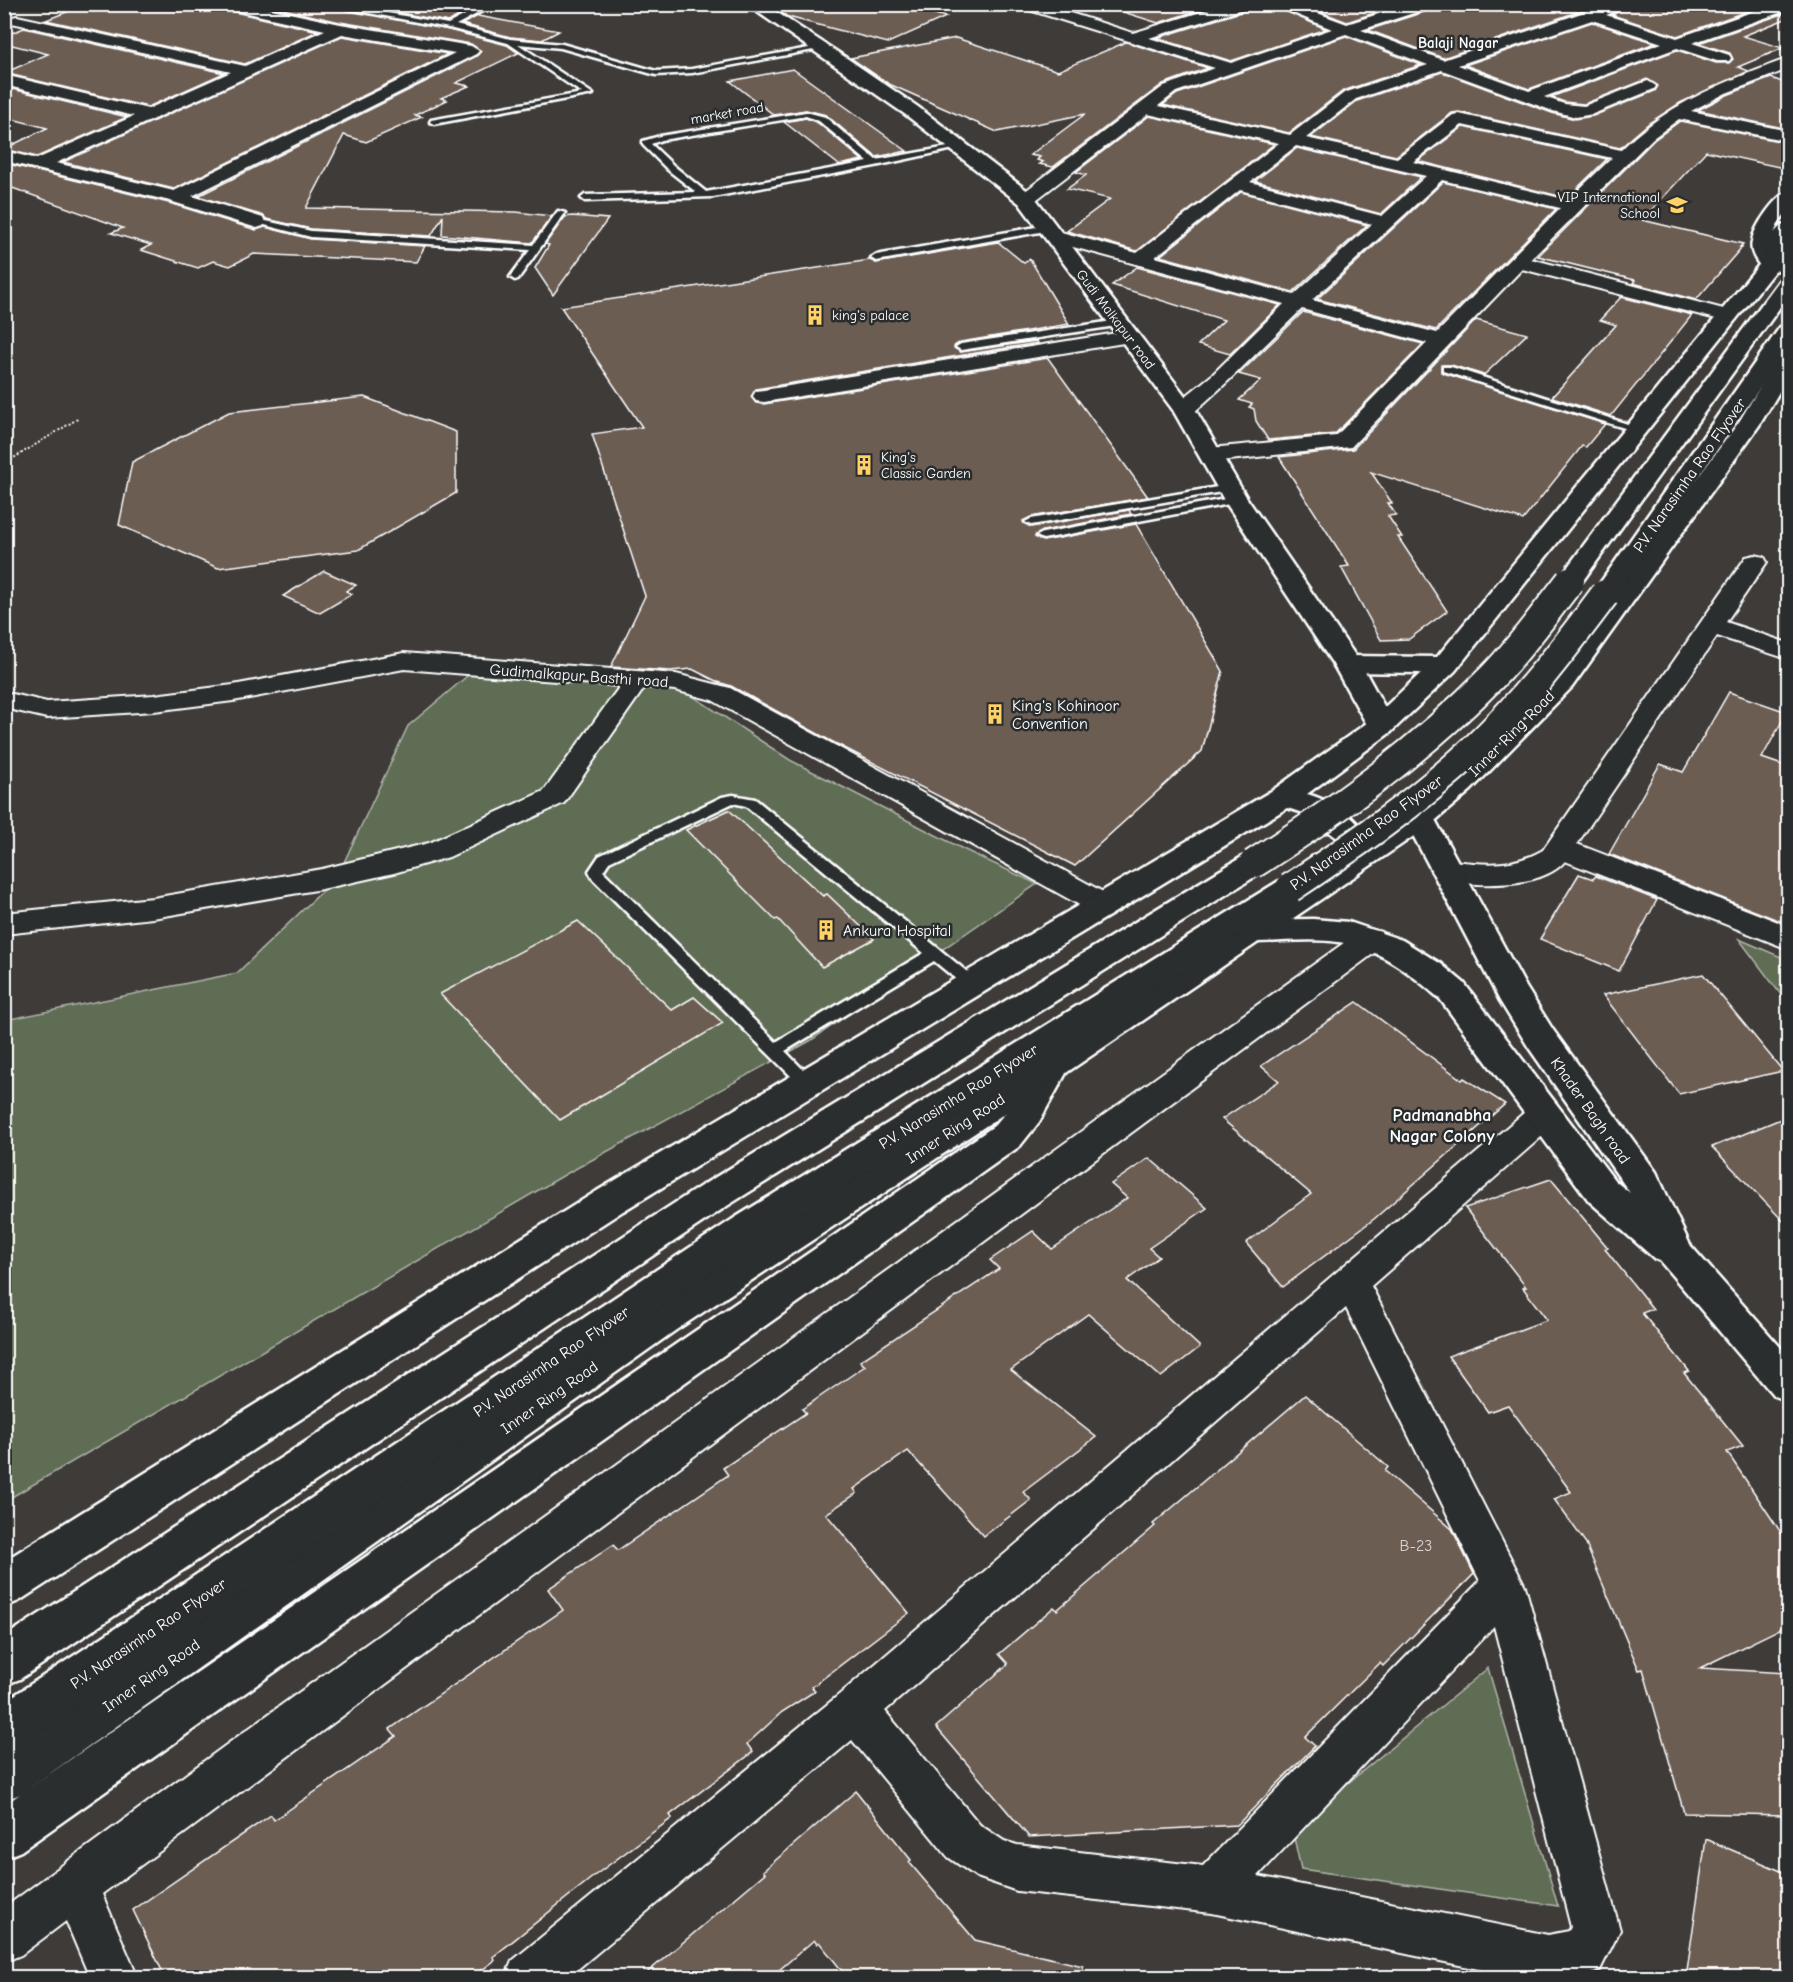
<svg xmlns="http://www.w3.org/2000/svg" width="1793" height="1982" viewBox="0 0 1793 1982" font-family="'Comic Neue',sans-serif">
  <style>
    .green { fill: #606d55; stroke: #b0b6aa; stroke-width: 1.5 }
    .building { fill: #6c5d53; stroke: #fff; stroke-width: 1.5 }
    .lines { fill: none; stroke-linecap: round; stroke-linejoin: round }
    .service-casing { stroke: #fff; stroke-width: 5 }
    .minor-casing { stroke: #fff; stroke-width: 4 }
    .tertiary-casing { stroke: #fff; stroke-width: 5 }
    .primary-casing { stroke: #fff; stroke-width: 5 }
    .motorway-casing { stroke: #fff; stroke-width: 5 }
    .path { stroke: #fff; stroke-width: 2; stroke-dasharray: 2 2; stroke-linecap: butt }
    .service { fill: #2a2d2e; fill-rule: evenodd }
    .minor { fill: #2a2d2e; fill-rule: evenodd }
    .tertiary { fill: #2a2d2e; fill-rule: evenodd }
    .primary { fill: #2a2d2e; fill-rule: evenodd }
    .motorway { fill: #2a2d2e; fill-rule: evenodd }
    .motorway-bridge-casing { stroke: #fff; stroke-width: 32; stroke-linecap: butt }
    .motorway-bridge { stroke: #2a2d2e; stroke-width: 28 }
    .labels { text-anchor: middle; stroke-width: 5; stroke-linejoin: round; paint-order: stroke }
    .far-street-label { font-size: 14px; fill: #fff; stroke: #2a2d2e }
    .far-poi-label { font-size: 14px; fill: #fff; stroke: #2a2d2e; text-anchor: start }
    .far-neighbourhood-label { font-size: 15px; font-weight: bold; fill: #fff; stroke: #2a2d2e }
    .street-label { font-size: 16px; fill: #fff; stroke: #2a2d2e }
    .poi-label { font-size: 16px; fill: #fff; stroke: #2a2d2e; text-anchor: start }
    .near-number-label { font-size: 16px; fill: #dad6d4 }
    .neighbourhood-label { font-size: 18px; font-weight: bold; fill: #fff; stroke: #2a2d2e }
  </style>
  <rect width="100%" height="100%" fill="#3e3b39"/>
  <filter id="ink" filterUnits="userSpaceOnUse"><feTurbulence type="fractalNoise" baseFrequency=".0167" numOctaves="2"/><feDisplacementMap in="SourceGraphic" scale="12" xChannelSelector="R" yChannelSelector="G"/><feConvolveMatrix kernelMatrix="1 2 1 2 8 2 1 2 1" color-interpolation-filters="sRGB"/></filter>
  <g filter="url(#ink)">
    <g class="green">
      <path d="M479,666L685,691L790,760L965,850L1037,884L810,1041L566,1174L5,1501V1020L237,973L337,877L408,726Z"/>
      <path d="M1739,939L1788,960V1004Z"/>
      <path d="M1488,1668L1558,1906L1301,1869L1292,1829Z"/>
    </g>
    <g class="building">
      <path d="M87,4H217L226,10L318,31L245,64L46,20Z"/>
      <path d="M261,4H319L449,30L507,45L518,53L456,83L469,86L441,98L447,100L415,115L422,117L366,142L344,135L306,208L516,212L552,216L532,243L442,235L443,216L431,236L311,229L266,219L264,216L198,196L477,56L481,51L471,44L340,22Z"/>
      <path d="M354,4H417L464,13L448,22Z"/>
      <path d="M780,4H898L946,17L888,43L788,17L779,11Z"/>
      <path d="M1121,4H1218L1158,23L1120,11Z"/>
      <path d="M1253,4H1269L1326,29L1231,61L1157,38L1250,9Z"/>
      <path d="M1301,4H1401L1347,22Z"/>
      <path d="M1436,4H1600L1443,58L1368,30L1433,9Z"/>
      <path d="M1633,4H1767L1677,36L1612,15Z"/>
      <path d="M1788,12V18L1743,36L1783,48L1738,67L1749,71L1680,103L1649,123L1620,148L1459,112L1452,113L1396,156L1311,137L1357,101L1442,72L1552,113L1575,119L1593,116L1655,91L1658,86L1647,79L1584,104L1564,102L1551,97L1677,50L1716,63H1729L1733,59L1730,53L1699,43Z"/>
      <path d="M478,16L559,31L542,40L510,37L462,24Z"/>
      <path d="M1592,22L1655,43L1529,89L1465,65Z"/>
      <path d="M24,28L224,73L148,107L4,73L48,54L4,43V36Z"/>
      <path d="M342,36L448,54L174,189L63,162Z"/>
      <path d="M1346,36L1421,65L1343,91L1289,133L1163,105L1177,94Z"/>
      <path d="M956,38L1058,71L1126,42L1208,68L1163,84L1053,167L1039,164L1043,162L1037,160L1040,157L1030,155L1085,114L997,132L889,84L851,58Z"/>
      <path d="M793,69L907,151L876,157L826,115L806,110L774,115L730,81Z"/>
      <path d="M1771,78L1788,84V129L1698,110L1727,95Z"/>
      <path d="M4,87L127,117L37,157L4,149L47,128L4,117Z"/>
      <path d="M1149,116L1274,144L1137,251L1067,231L1110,199L1067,189L1086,175L1076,172Z"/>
      <path d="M806,118L818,123L862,160L839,165L784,122Z"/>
      <path d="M1680,121L1788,143V169L1706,151L1642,220L1743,244L1740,247H1742L1696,300L1633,283L1635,280L1538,256L1654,140Z"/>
      <path d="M1463,127L1607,159L1567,198L1418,161Z"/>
      <path d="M1297,148L1421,177L1381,214L1255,181Z"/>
      <path d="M4,163L169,203L256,230L265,227L311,239L425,246L416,262L254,254L230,266L213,261L198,268L141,250L151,245L111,233L123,228L4,185Z"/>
      <path d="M1443,182L1556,209L1436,330L1317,299Z"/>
      <path d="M1241,192L1367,225L1293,292L1160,256Z"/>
      <path d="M572,216L608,219L553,295L535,268L549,245L545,244L565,217Z"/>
      <path d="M998,242L1024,263L1030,259L1069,324L961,342L954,348L961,352L1036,341L1038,343L756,389L751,397L756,403L764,404L1048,358L1148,497L1031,517L1023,521L1031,527L1129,510L1131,514L1043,531L1035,537L1043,541L1136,524L1223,671L1202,751L1075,866L829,740L731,686L718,682L692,669L670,671L611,667L645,596L592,434L642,427L561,307L870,260L876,263Z"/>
      <path d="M1137,267L1280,305L1230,354L1198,345L1224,320L1112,285Z"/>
      <path d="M1621,297L1692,315L1611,416L1552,397L1616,325L1600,320Z"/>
      <path d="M1303,312L1423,344L1335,434L1268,440L1256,421L1254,409L1249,407L1252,404L1239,400L1261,380L1239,374Z"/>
      <path d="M1476,320L1527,334L1484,375L1451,365H1441V372L1605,424L1586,447L1582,446L1523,520L1371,472L1392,503H1388L1396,515L1388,516L1402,537H1398L1447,611L1409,639L1381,640L1341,567L1349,566L1279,457L1353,449Z"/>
      <path d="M364,397L456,432V493L358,550L218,568L119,525L132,462L229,412Z"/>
      <path d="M324,571L356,585L346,591L352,594L320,613L283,596Z"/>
      <path d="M1729,692L1787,712L1762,758L1788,767V924L1609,854L1660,764L1683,772Z"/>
      <path d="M729,810L823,896L827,894L874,939L822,967L778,919L775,920L686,830Z"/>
      <path d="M1579,874L1593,879L1596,876L1657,900L1619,971L1540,939Z"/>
      <path d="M578,921L672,1010L694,997L723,1023L560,1120L440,994Z"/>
      <path d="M1703,974L1783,1071L1679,1094L1603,995Z"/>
      <path d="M1357,1002L1462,1080L1464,1078L1505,1104L1374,1219L1283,1287L1246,1243L1311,1194L1222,1119L1279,1081L1261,1066Z"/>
      <path d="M1788,1116V1226L1712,1147Z"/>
      <path d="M1149,1158L1207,1208L1149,1248L1159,1257L1127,1280L1200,1347L1161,1377L1088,1314L1011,1370L1096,1437L1023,1492L1031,1500L984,1536L908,1451L854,1489L857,1493L826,1514L909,1613L812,1687L815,1691L782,1712L747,1744L753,1752L670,1815L672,1818L594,1876L493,1957L495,1960L473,1977H165L133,1910L271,1815L274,1820L396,1736L390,1729L563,1610L548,1589L613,1545L618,1550L728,1475L723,1468L806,1413L802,1409L865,1366L860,1361L999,1269L990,1260L1033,1231L1052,1249L1127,1198L1111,1184Z"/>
      <path d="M1551,1179L1608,1248L1605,1249L1653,1309L1642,1313L1689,1371L1684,1373L1743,1446L1727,1452L1788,1543V1625L1700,1668L1788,1673V1815L1684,1813L1643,1669L1639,1670L1585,1542L1554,1499L1571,1492L1508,1405L1488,1412L1448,1356L1547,1320L1523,1288L1526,1287L1465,1208Z"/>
      <path d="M1305,1395L1388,1467L1385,1471L1452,1529L1474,1574L1383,1666L1380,1663L1305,1737L1315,1746L1237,1825L1029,1837L936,1727L1008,1664L999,1654L1054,1607L1057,1610L1155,1526L1153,1524Z"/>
      <path d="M856,1791L911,1860L909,1862L975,1940L1083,1966L1082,1977H847L819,1942L817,1944L814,1940L771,1977H642L765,1873L763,1871Z"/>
      <path d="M1706,1839L1788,1874V1977H1686Z"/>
    </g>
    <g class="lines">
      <g class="service-casing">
        <g id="service">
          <path d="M321,4H339L448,24L486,4H495L456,25L510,39L562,44L656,71L692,69L820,46L824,48L692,73L656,75L561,48L518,44L593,94L434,124L430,122L431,120L582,93L508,43L449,28Z"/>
          <path d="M806,112L825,117L876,160L959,145L963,147L875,166L713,197L585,201L581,198L585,195L696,192L668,170L643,145V141L660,136ZM806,116L819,121L868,162L706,192L674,166L651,144L662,140Z"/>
          <path d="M558,211L565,213L518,279L515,280L510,277L530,250L311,237L253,222L257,219L311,231L533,245Z"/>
          <path d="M1048,225L1052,228L1051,230L876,261L871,258L876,255Z"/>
          <path d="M1119,320L1122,321V325L961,350L956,347L961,344Z"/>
          <path d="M1443,367H1451L1643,429L1634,431L1443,371Z"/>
          <path d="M1229,485L1234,488L1233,490L1031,525L1025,522L1031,519Z"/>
          <path d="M1236,497L1242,500L1240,502L1043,539L1037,536L1043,533Z"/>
          <path d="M733,795L755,799L977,980L979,984L977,988H967L934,961L785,1051L815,1082L813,1086H801L593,879L589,871L599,856L722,797ZM733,803L746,806L924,953L776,1042L603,871L609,862Z"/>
        </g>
      </g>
      <g class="minor-casing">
        <g id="minor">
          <path d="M219,4H248L340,24L471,46L479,51L476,54L192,196L263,218L266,222L263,226L257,228L170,201L4,161V151L37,159L134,116L4,85V75L148,109L231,72L12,23L10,20L12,17L17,16L245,66L325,30L226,8ZM342,34L455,53L174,191L56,163Z"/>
          <path d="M1042,4L1133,33L1227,4H1251L1249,7L1149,38L1231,63L1332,29L1271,4H1293L1347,24L1410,4H1434L1432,7L1361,30L1443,60L1608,4H1631L1606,15L1677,38L1775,4H1788V10L1692,43L1729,55L1731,58L1729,61H1717L1677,48L1544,97L1564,104L1584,106L1642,83L1648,81L1656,86L1654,89L1593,114L1576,117L1553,111L1442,70L1356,99L1306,138L1397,158L1453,115L1459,114L1621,150C1660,112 1699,93 1749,73C1762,69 1775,62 1788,59V69L1726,93L1691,111L1788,131V141L1679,119L1653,138L1531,259L1735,312L1738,316L1735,320L1728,322L1522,269L1351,447L1210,462L1202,460L1199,455L1202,450L1210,448L1336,436L1427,343L1302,309L1226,383L1192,414L1184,415L1176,414L1173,409L1176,404L1212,375L1284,304L1047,240L1045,236L1047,232L1054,230L1137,253L1279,143L1148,114L1032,203H1020L1017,199L1020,195L1164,86L1215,68L1023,8L1021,5ZM1592,20L1662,43L1529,91L1458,65ZM1346,34L1428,65L1344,93L1290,135L1158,106L1176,92ZM1462,125L1612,158L1568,200L1413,162ZM1296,146L1426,176L1382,216L1250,182ZM1442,180L1560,208L1437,333L1312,300ZM1240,190L1372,224L1294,295L1155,257Z"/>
          <path d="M1129,331L1136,333L1139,337L1136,341L764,402L756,401L753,396L756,391L764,390Z"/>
          <path d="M1755,555L1764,557L1767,562L1726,622L1788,643V659L1717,636L1577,844L1788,926V949L1565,861C1541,890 1469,887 1436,878L1431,871L1436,864C1449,860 1460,862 1474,863C1500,865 1520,863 1543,850L1746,557Z"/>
          <path d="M404,653L676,674L730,688L1114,898L1118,905L1114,912L1103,915L1092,912L712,700L675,690L645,687L564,803L449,857L394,873L322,889L153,918L4,934V913L153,898L322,869L429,843L544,791L620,686L404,669L233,701L154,711L47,718L4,708V692L47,702L154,695L233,685Z"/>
          <path d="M1370,929L1381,932L1385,940L1381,948L102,1894L138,1978H90L66,1921L21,1955L4,1962V1908L237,1737L1359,932Z"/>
          <path d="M1544,1102L1556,1106L1561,1115L1556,1124L1371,1286L1525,1586L1620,1930L1600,1970L1580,1978H1521L1212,1913L1017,1891L977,1877L948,1857L852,1740L567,1978H505L512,1961L840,1694L1532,1106ZM1346,1308L1480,1581L1203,1866L1017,1845L1004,1841L980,1825L885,1711ZM1494,1626L1571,1927L1569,1931L1548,1935L1258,1876Z"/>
        </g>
      </g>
      <g class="tertiary-casing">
        <g id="tertiary">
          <path d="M746,4H764L848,59L918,107L1033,195L1195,409L1248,500L1361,664L1395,726L1391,732L1381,735L1371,732L1333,664L1224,500L1173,410L1019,203L906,115Z"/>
          <path d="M1788,192V210L1779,222L1771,240L1774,256L1781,266L1778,270C1768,273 1764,271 1758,263C1753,256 1750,249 1752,241C1754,227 1775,196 1788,192Z"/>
          <path d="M1419,808L1430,811L1434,818L1526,987L1553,1030L1656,1172L1690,1245L1788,1356V1401L1774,1396L1660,1261L1655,1259L1589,1201L1440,999C1415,977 1384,952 1350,944C1318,937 1284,942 1252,942L1241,939L1236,931L1241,923L1252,920L1313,919L1349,922L1402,940L1441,964L1464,983L1615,1181L1630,1193L1529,1048L1500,1001L1404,818L1408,811Z"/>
          <path d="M1054,1051L1066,1055L1071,1064L1039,1122L1020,1146L21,1851L4,1858V1805L994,1126L1015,1102L1042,1055Z"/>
        </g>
      </g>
      <g class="primary-casing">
        <path id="primary" d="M1788,236V254L1455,671L1391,732L1307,794C1329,800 1358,816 1367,839L1408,811L1451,776L1552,675L1739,422L1780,354L1788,353V377L1760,424L1572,687L1471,790L1430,825L1066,1073L676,1330L21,1794L4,1800V1749L648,1306L1042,1055L1342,855L1336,837L1304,813L1287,808L623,1211L19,1601L4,1607V1561L597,1191L1273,790L1371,720L1421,673L1347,672L1337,670L1333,664L1337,658L1347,656L1437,657L1781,238Z"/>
      </g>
      <g class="motorway-casing">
        <g id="motorway">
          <path d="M1788,224V240L1784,244L1786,258L1783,262H1769L1766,258L1764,242L1781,226Z"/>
          <path d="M1788,276V296L1579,586L1570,589L1561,586L1557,581L1561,576L1781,278Z"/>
          <path d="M1788,326V347L1614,599L1605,602L1596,599L1592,594L1596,589L1780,327Z"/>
          <path d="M1253,854L1264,857L1268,864L1264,871L727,1206L20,1679L4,1685V1637L701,1186L1242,857Z"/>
          <path d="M1290,877L1301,881L1306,888L1301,895L759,1241L20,1746L4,1753V1702L733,1219L1279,881Z"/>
        </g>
      </g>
      <path class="path" d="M4,464L79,418"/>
      <use href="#service" class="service"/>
      <use href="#minor" class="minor"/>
      <use href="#tertiary" class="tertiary"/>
      <use href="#primary" class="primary"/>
      <use href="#motorway" class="motorway"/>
      <g class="motorway-bridge-casing">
        <g id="motorway-bridge">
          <path d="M1253,864C1339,809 1421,750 1493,676C1521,647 1545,613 1570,581"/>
          <path d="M1290,888C1353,846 1416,803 1472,751C1522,704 1564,649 1605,594"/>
        </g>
      </g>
      <use href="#motorway-bridge" class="motorway-bridge"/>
    </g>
  </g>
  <defs>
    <g id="university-bare" transform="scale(1.62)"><path d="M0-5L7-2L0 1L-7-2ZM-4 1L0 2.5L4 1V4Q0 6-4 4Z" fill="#ffd166" stroke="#2a2d2e" stroke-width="2.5" paint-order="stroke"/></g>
    <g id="building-bare" transform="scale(1.62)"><path d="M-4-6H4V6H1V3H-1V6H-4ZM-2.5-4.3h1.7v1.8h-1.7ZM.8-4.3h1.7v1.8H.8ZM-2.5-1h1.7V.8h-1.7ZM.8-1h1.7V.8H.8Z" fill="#ffd166" stroke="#2a2d2e" stroke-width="2.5" paint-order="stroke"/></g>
  </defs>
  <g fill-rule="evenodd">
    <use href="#university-bare" x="1677" y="205"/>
    <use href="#building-bare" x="815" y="315"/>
    <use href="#building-bare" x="864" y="465"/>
    <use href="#building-bare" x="995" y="714"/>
    <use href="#building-bare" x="826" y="930"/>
  </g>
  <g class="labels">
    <g class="far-street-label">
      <text transform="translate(727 113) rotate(-10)" y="5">market road</text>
      <text transform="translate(1116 319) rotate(53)" y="5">Gudi Malkapur road</text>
    </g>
    <g class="far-poi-label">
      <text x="1660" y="202" text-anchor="end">VIP International<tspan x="1660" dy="16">School</tspan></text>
      <text x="832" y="320">king's palace</text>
      <text x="881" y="462">King's<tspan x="881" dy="16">Classic Garden</tspan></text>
    </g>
    <g class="far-neighbourhood-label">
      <text x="1458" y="48">Balaji Nagar</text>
    </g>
    <g class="street-label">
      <text transform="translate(1689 475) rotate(-55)" y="6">P.V. Narasimha Rao Flyover</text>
      <text transform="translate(579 675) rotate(4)" y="6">Gudimalkapur Basthi road</text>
      <text transform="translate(1511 733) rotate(-45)" y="6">Inner Ring Road</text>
      <text transform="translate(1366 832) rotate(-36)" y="6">P.V. Narasimha Rao Flyover</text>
      <text transform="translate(958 1096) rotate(-32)" y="6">P.V. Narasimha Rao Flyover</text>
      <text transform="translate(1591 1110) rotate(55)" y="6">Khader Bagh road</text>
      <text transform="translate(955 1128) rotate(-33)" y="6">Inner Ring Road</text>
      <text transform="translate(551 1361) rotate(-34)" y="6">P.V. Narasimha Rao Flyover</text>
      <text transform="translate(549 1397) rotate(-35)" y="6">Inner Ring Road</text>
      <text transform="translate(148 1633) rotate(-34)" y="6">P.V. Narasimha Rao Flyover</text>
      <text transform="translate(151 1675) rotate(-35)" y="6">Inner Ring Road</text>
    </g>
    <g class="poi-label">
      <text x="1012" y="711">King's Kohinoor<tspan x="1012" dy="18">Convention</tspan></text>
      <text x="843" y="936">Ankura Hospital</text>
    </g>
    <g class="near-number-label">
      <text x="1416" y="1551">B-23</text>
    </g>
    <g class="neighbourhood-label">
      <text x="1442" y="1121">Padmanabha<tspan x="1442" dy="21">Nagar Colony</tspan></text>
    </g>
  </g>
  <rect width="1793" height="1982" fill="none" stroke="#2a2d2e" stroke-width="24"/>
  <rect x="12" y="12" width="1769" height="1958" fill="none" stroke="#fff" stroke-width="2" filter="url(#ink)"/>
</svg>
